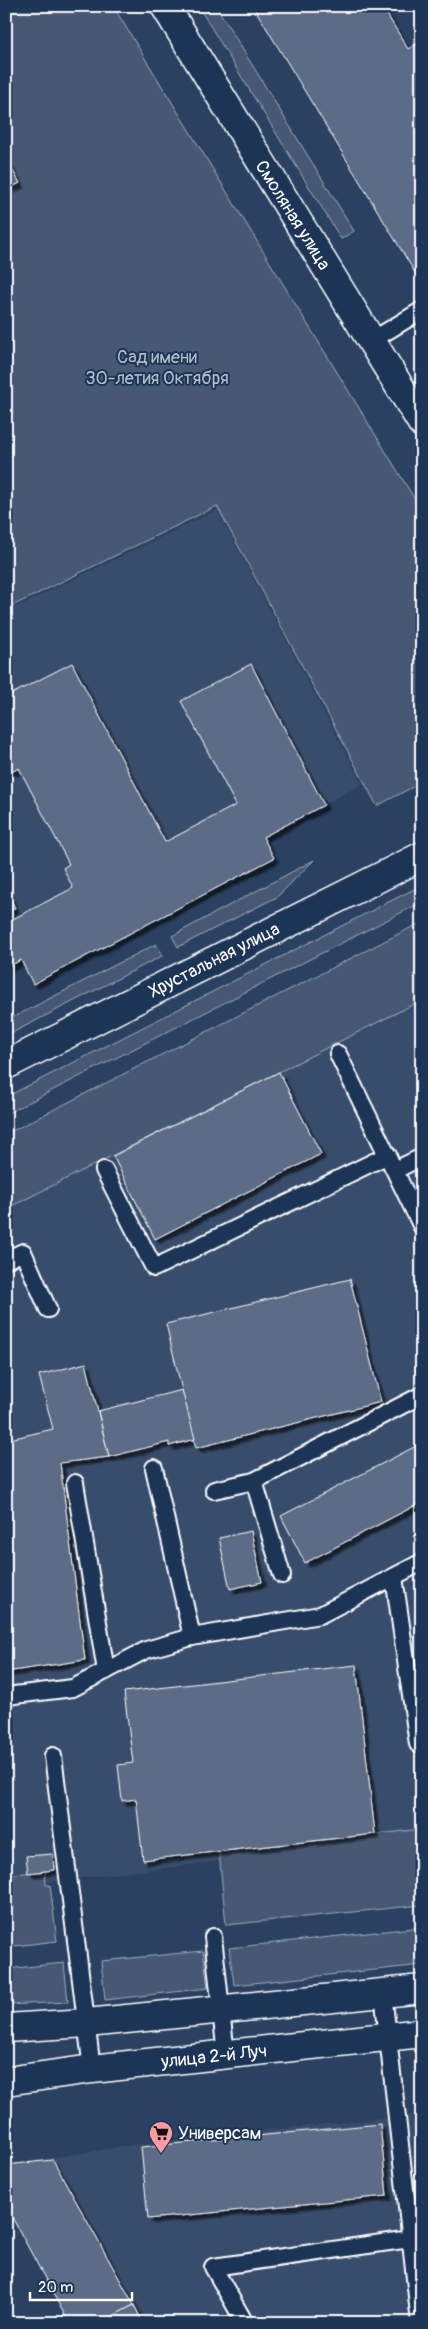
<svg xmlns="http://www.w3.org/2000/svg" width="428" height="2329" viewBox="0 0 428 2329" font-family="Pangolin,sans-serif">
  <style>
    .built { fill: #394e6c }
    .green { fill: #465975; stroke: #a2acba }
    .building { fill: #5b6c86; stroke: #fff; filter: url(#shadow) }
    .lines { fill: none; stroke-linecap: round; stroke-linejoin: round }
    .service-casing { stroke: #fff; stroke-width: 20 }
    .minor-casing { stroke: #fff; stroke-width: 31 }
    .tertiary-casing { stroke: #fff; stroke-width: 31 }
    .secondary-casing { stroke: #fff; stroke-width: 31 }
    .service { stroke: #1d3557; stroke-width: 16 }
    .minor { stroke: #1d3557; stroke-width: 28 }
    .tertiary { stroke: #1d3557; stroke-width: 28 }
    .secondary { stroke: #1d3557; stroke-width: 28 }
    .labels { text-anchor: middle; stroke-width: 4; stroke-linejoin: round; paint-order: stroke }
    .street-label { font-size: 18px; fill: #fff; stroke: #1d3557 }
    .park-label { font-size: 18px; fill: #b5bdc8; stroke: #1d3557 }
    .poi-label { font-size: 18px; fill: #fff; stroke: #1d3557; text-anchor: start }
  </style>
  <defs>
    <filter id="shadow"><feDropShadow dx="4.5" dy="4.5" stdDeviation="1" flood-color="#0009"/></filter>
  </defs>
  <rect width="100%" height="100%" fill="#2a4161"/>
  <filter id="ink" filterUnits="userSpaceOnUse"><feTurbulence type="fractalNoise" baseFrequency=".02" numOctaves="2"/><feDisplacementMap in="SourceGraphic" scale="10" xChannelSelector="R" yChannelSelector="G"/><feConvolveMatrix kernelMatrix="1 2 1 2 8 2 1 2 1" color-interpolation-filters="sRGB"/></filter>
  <g filter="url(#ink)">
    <g class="built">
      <path d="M217,510L362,784L264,837L274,858L33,984L21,960L6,968V612Z"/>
      <path d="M422,995V1837L6,1887V1204Z"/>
      <path d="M422,2114V2323H70L6,2206V2165L132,2145Z"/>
    </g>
    <g class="green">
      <path d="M6,6H113L422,511V782L377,806L217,506L6,609Z"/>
      <path d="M198,6H216L354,231L341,239Z"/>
      <path d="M314,860L277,897L178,947L172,936Z"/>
      <path d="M422,885V902L6,1114V1097Z"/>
      <path d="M422,922V1000L6,1209V1134Z"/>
      <path d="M156,944L162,956L6,1036V1021Z"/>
      <path d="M422,1829V1905L226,1925L219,1852Z"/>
      <path d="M45,1871L46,1885H50L57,1941L6,1947V1875Z"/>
      <path d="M422,1927V1965L234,1985L229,1948Z"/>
      <path d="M203,1951L208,1988L105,2000L101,1961Z"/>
      <path d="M64,1963L68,2002L6,2005V1969Z"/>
    </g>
    <g class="building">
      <path d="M253,6H382L408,49L422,41V284Z"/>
      <path d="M6,159L20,183L6,190Z"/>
      <path d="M72,663L165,842L236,805L181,701L251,664L324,805L263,837L274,858L33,984L21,960L6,968V917L9,921L73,888L63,868L69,864L19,768L11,772L6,763V697Z"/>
      <path d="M6,891L15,908L6,913Z"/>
      <path d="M279,1072L321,1154L155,1239L113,1156Z"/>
      <path d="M350,1279L381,1402L196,1448L166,1324Z"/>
      <path d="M86,1363L109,1457L60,1463L85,1660L6,1672V1440L53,1429L39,1375Z"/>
      <path d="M182,1390L195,1439L169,1446V1442L109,1457L98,1411Z"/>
      <path d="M422,1443V1502L305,1563L281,1516Z"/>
      <path d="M251,1531L262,1582L230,1589L219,1538Z"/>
      <path d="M356,1665L375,1834L143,1860L136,1799L122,1801L118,1765L133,1763L124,1692Z"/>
      <path d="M53,1854L54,1870L28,1873L26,1856Z"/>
      <path d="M380,2124L387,2196L148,2219L141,2147Z"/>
      <path d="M53,2160L134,2305L99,2323H69L6,2206V2165Z"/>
      <path d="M134,2305L143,2323H99Z"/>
    </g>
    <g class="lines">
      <g class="service-casing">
        <g id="service">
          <path d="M371,341L422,310"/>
          <path d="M338,1054L422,1227"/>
          <path d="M104,1170L154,1268L388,1155"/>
          <path d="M395,1170L422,1157"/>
          <path d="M6,1260L23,1252L48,1309"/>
          <path d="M154,1468L192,1637"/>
          <path d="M254,1481L282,1575"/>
          <path d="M75,1483L106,1671"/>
          <path d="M214,1490L254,1481L422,1395"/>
          <path d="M394,1577L418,1744"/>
          <path d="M6,1696L73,1688L146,1650L192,1637L320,1615L422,1562"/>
          <path d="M53,1756L92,2069"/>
          <path d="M213,1937L226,2055"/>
          <path d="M383,1993L420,2323"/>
          <path d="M245,2323L213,2267L410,2239"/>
        </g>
      </g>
      <g class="minor-casing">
        <path id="minor" d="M165,6L422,423"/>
      </g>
      <g class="tertiary-casing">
        <path id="tertiary" d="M6,1065L422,856"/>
      </g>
      <g class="secondary-casing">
        <g id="secondary">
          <path d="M6,2028L87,2023L422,1989"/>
          <path d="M6,2081L92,2069L422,2033"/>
        </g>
      </g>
      <use href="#service" class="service"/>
      <use href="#minor" class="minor"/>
      <use href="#tertiary" class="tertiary"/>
      <use href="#secondary" class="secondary"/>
    </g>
  </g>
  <defs>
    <g id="supermarket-pin" transform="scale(1.25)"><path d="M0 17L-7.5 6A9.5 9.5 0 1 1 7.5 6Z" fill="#ff9aa2" stroke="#1d3557"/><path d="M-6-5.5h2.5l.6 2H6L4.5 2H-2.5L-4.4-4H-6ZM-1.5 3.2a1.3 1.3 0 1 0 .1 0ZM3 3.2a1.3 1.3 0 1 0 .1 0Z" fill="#111"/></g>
  </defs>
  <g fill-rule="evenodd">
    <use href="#supermarket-pin" x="161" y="2133"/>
  </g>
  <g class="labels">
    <g class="street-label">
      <text transform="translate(293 215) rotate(58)" y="6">Смоляная улица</text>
      <text transform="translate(214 960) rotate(-27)" y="6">Хрустальная улица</text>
      <text transform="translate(214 2056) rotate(-6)" y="6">улица 2-й Луч</text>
    </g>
    <g class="park-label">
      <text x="157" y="363">Сад имени<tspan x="157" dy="21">30-летия Октября</tspan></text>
    </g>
    <g class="poi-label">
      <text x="178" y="2139">Универсам</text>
    </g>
  </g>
  <rect width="428" height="2329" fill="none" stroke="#1d3557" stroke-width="25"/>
  <rect x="12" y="12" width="403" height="2304" fill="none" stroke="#fff" stroke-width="2" filter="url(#ink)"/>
  <path d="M30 2292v8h102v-8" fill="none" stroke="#ffffff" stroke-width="2.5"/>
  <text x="38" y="2292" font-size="15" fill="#ffffff" stroke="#1d3557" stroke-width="4" paint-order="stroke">20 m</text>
</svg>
